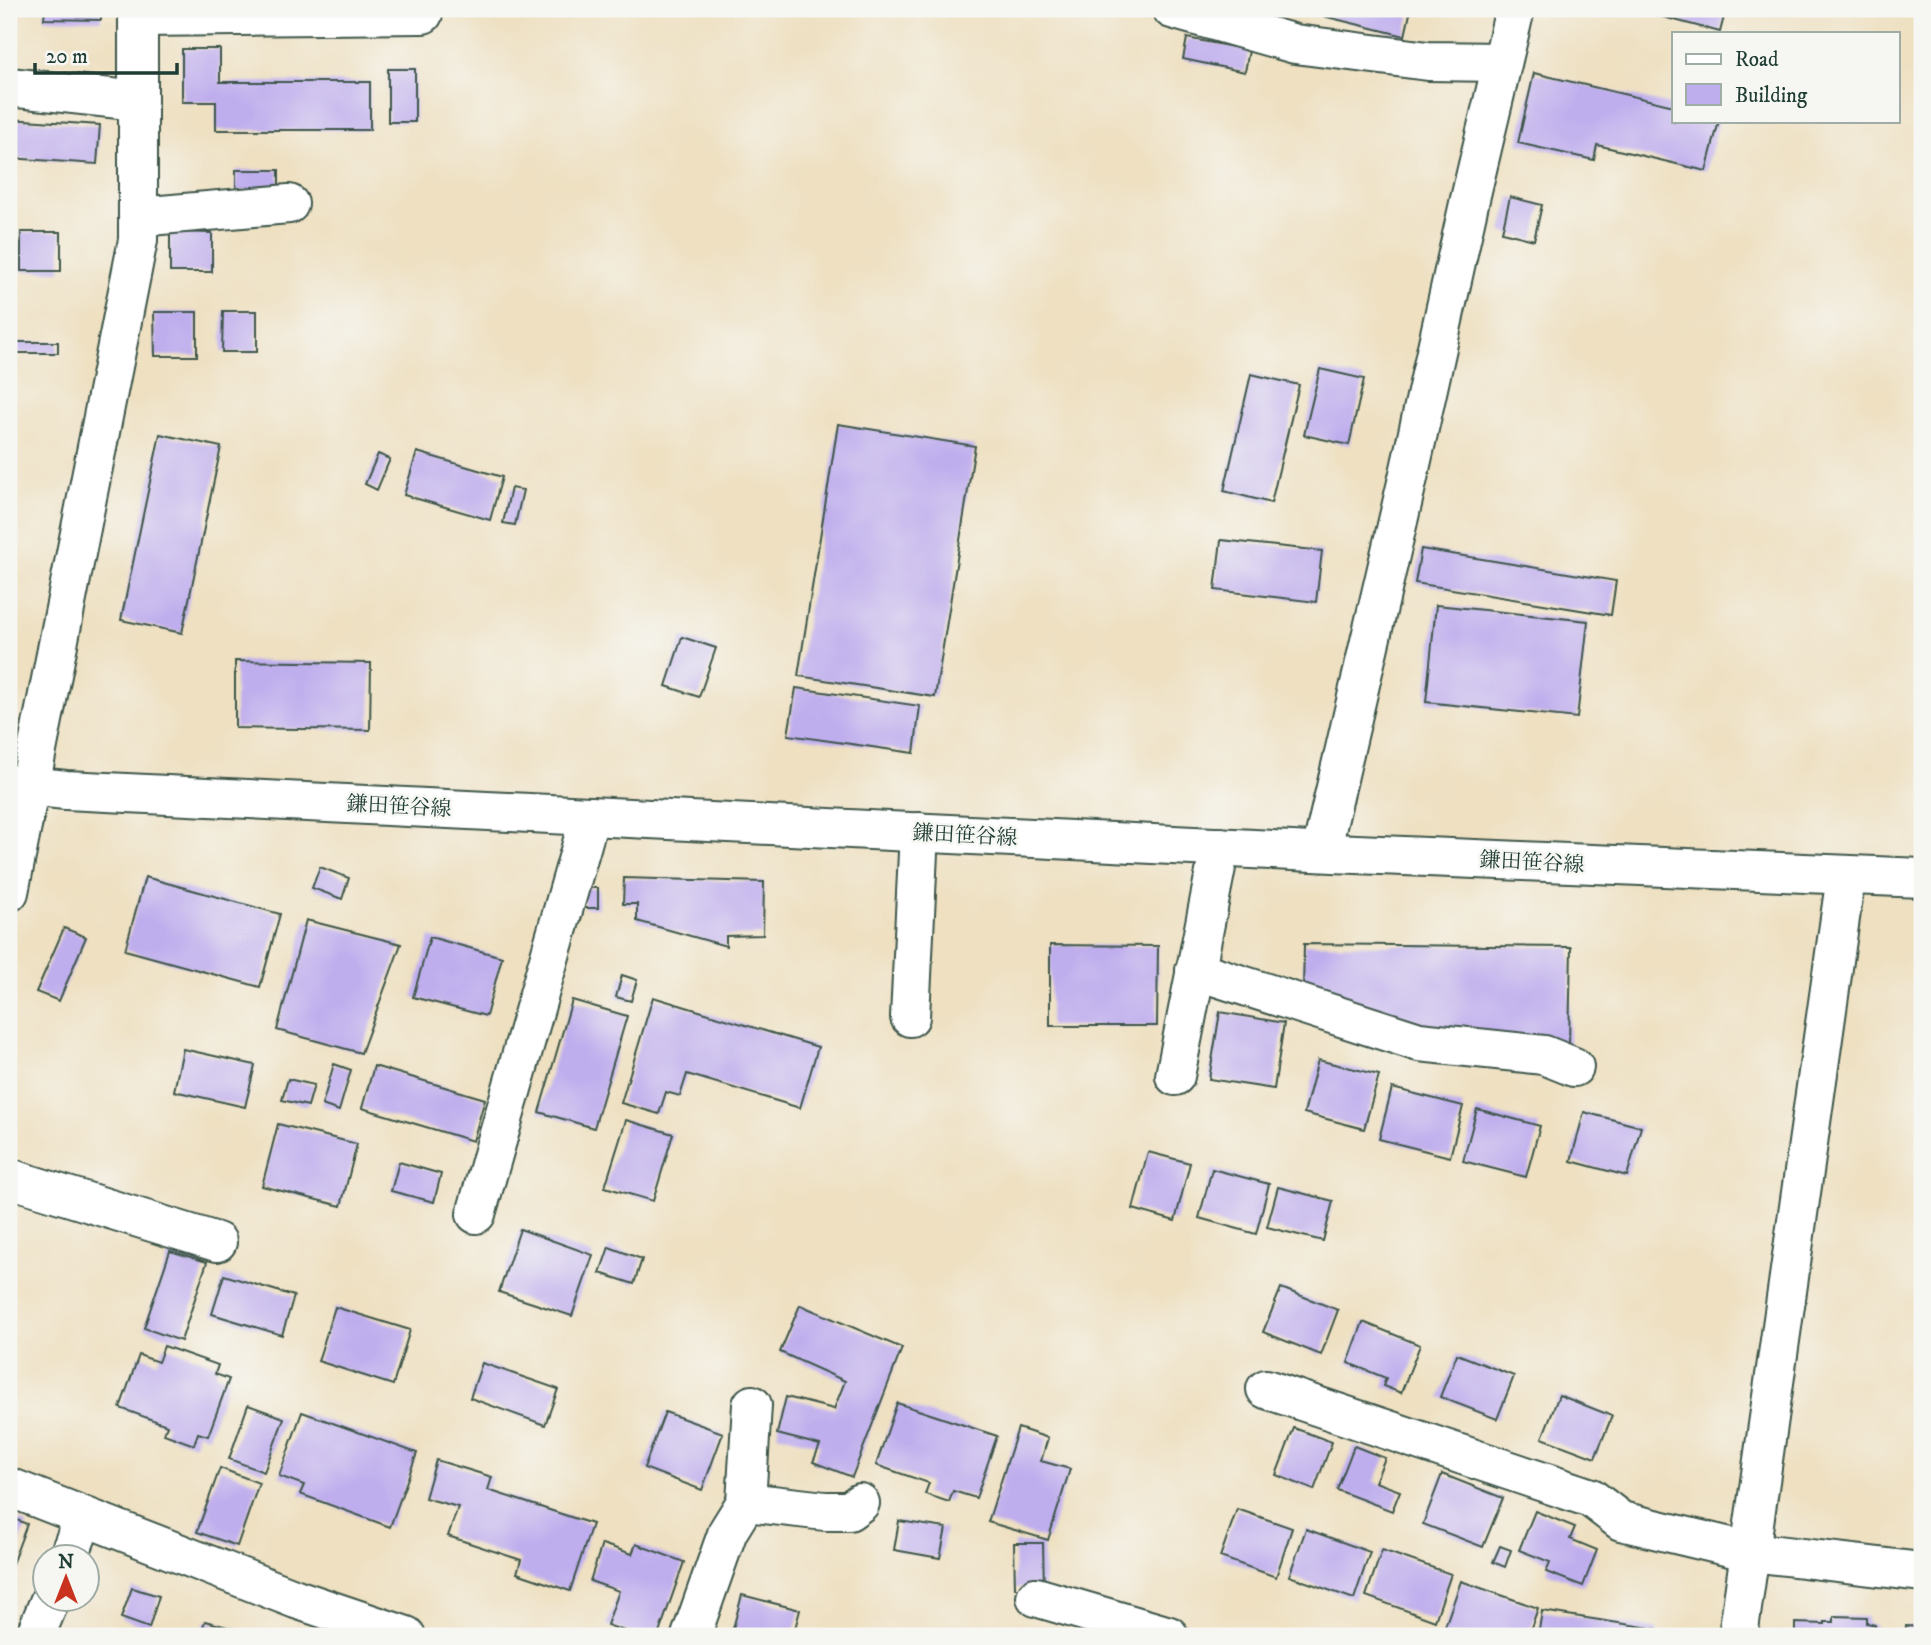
<svg xmlns="http://www.w3.org/2000/svg" width="1931" height="1645" viewBox="0 0 1931 1645" font-family="'IM FELL DW Pica','Noto Serif JP',serif">
  <style>
    .building { fill: #bfaeed }
    .lines { fill: none; stroke-linecap: round; stroke-linejoin: round }
    .minor-casing { stroke: #3e5549; stroke-width: 42 }
    .tertiary-casing { stroke: #3e5549; stroke-width: 42 }
    .minor { stroke: #fff; stroke-width: 38 }
    .tertiary { stroke: #fff; stroke-width: 38 }
    .labels { text-anchor: middle; stroke-width: 5; stroke-linejoin: round; paint-order: stroke }
    .street-label { font-size: 21px; fill: #1f3d34; stroke: #f6f6f2 }
  </style>
  <rect width="100%" height="100%" fill="#f6f6f2"/>
  <filter id="ink" filterUnits="userSpaceOnUse"><feTurbulence type="fractalNoise" baseFrequency=".0143" numOctaves="2"/><feDisplacementMap in="SourceGraphic" scale="14" xChannelSelector="R" yChannelSelector="G"/><feConvolveMatrix kernelMatrix="1 2 1 2 8 2 1 2 1" color-interpolation-filters="sRGB"/></filter>
  <filter id="wash" filterUnits="userSpaceOnUse"><feTurbulence type="fractalNoise" baseFrequency=".00686" numOctaves="4" result="noise"/><feDisplacementMap in="SourceGraphic" scale="28" xChannelSelector="R" yChannelSelector="G"/><feGaussianBlur stdDeviation="1.57" result="paint"/><feColorMatrix in="noise" values="0 0 0 0 0 0 0 0 0 0 0 0 0 0 0 0 0 1.4 0 .05"/><feComposite in="paint" operator="in"/></filter>
  <g filter="url(#wash)">
    <rect width="100%" height="100%" fill="#eee0c1"/>
    <g id="blocks">
      <g class="building">
        <path d="M45,9H101V20L44,19Z"/>
        <path d="M1325,9H1411L1405,36L1323,16Z"/>
        <path d="M1633,9H1726L1720,32Z"/>
        <path d="M1187,38L1249,50L1245,72L1183,59Z"/>
        <path d="M182,49H220V82H370V130H216V102H182Z"/>
        <rect x="388" y="69" width="27" height="53"/>
        <path d="M1534,73L1674,106V121H1719L1706,171L1597,145L1594,160L1518,143Z"/>
        <path d="M9,119L100,125L97,164L9,158Z"/>
        <rect x="236" y="170" width="43" height="21"/>
        <path d="M1510,197L1542,205L1534,240L1502,232Z"/>
        <rect x="21" y="232" width="40" height="39"/>
        <path d="M170,232L212,233V272H170Z"/>
        <path d="M223,311H257V352H222Z"/>
        <path d="M154,312H197V356H155Z"/>
        <rect x="9" y="342" width="49" height="11"/>
        <path d="M1320,369L1364,379L1349,445L1304,435Z"/>
        <path d="M1251,374L1299,385L1271,503L1224,491Z"/>
        <path d="M838,424L975,446L935,697L798,676Z"/>
        <path d="M160,434L221,447L182,633L121,620Z"/>
        <path d="M417,452L502,477L490,520L404,495Z"/>
        <path d="M378,454L390,459L377,490L365,484Z"/>
        <path d="M511,488L523,490L515,525L503,523Z"/>
        <path d="M1221,540L1322,551L1316,602L1215,590Z"/>
        <path d="M1421,549L1616,581L1611,615L1415,583Z"/>
        <path d="M1436,605L1588,621L1577,718L1426,702Z"/>
        <path d="M682,637L716,648L699,697L666,686Z"/>
        <path d="M235,661L371,663L370,730L235,728Z"/>
        <path d="M796,688L920,706L914,753L788,735Z"/>
        <path d="M320,867L349,878L342,899L312,888Z"/>
        <path d="M145,877L280,914L260,987L125,950Z"/>
        <path d="M624,878L764,882L763,935L726,936V946L637,921V904H623Z"/>
        <rect x="584" y="888" width="14" height="20"/>
        <path d="M306,920L401,944L361,1053L277,1030Z"/>
        <path d="M64,928L86,937L59,1001L36,992Z"/>
        <path d="M430,937L502,957L486,1016L413,997Z"/>
        <path d="M1304,944L1571,947L1569,1044L1436,1042L1303,991Z"/>
        <path d="M1050,945L1158,946L1157,1026H1050Z"/>
        <path d="M622,975L637,980L631,1001L616,997Z"/>
        <path d="M653,997L818,1047L800,1108L687,1074L680,1096L666,1092L659,1114L621,1103Z"/>
        <path d="M572,1000L627,1016L594,1128L539,1112Z"/>
        <path d="M1220,1012L1284,1023L1274,1089L1209,1079Z"/>
        <path d="M183,1049L255,1065L245,1107L174,1091Z"/>
        <path d="M1318,1060L1379,1075L1364,1129L1304,1113Z"/>
        <path d="M334,1064L351,1070L339,1111L322,1105Z"/>
        <path d="M374,1066L485,1099L473,1141L362,1108Z"/>
        <path d="M288,1079L314,1085L308,1106L282,1100Z"/>
        <path d="M1392,1088L1463,1106L1450,1157L1379,1139Z"/>
        <path d="M1477,1109L1540,1126L1526,1177L1463,1161Z"/>
        <path d="M1584,1112L1641,1127L1627,1176L1571,1161Z"/>
        <path d="M626,1120L673,1134L653,1201L605,1187Z"/>
        <path d="M278,1124L357,1144L341,1206L262,1186Z"/>
        <path d="M1148,1152L1190,1163L1175,1221L1133,1209Z"/>
        <path d="M399,1162L441,1174L434,1202L391,1191Z"/>
        <path d="M1212,1169L1269,1184L1256,1234L1199,1218Z"/>
        <path d="M1278,1187L1333,1201L1323,1241L1267,1227Z"/>
        <path d="M520,1229L593,1255L572,1316L499,1292Z"/>
        <path d="M609,1247L642,1259L634,1284L600,1273Z"/>
        <path d="M170,1251L207,1262L181,1341L144,1328Z"/>
        <path d="M224,1275L294,1296L282,1335L212,1314Z"/>
        <path d="M1281,1288L1338,1310L1321,1355L1263,1332Z"/>
        <path d="M800,1305L902,1348L852,1477L813,1462L820,1445L777,1434L786,1397L834,1409L845,1381L780,1352Z"/>
        <path d="M335,1307L410,1330L393,1385L318,1361Z"/>
        <path d="M1363,1322L1420,1345L1401,1393L1383,1386L1386,1378L1348,1363Z"/>
        <path d="M164,1346L218,1365L215,1374L229,1379L208,1436L198,1433L194,1445L164,1434L167,1425L120,1408L139,1355L158,1362Z"/>
        <path d="M1457,1354L1514,1376L1497,1419L1440,1397Z"/>
        <path d="M482,1363L558,1389L545,1425L470,1398Z"/>
        <path d="M1559,1395L1612,1416L1595,1458L1542,1438Z"/>
        <path d="M897,1403L997,1436L976,1498L953,1491L949,1502L925,1494L929,1483L876,1465Z"/>
        <path d="M248,1405L284,1418L264,1472L229,1459Z"/>
        <path d="M302,1412L417,1453L390,1527L300,1494L304,1485L279,1476Z"/>
        <path d="M665,1412L723,1433L702,1490L644,1468Z"/>
        <path d="M1018,1428L1048,1438L1041,1461L1070,1469L1048,1540L988,1522Z"/>
        <path d="M1294,1428L1332,1442L1314,1490L1276,1475Z"/>
        <path d="M1354,1446L1385,1458L1375,1482L1400,1491L1392,1511L1337,1490Z"/>
        <path d="M436,1460L492,1477L488,1490L592,1524L570,1591L517,1573L521,1560L448,1536L458,1507L425,1498Z"/>
        <path d="M220,1468L259,1483L237,1546L197,1532Z"/>
        <path d="M1442,1474L1503,1498L1483,1547L1423,1524Z"/>
        <path d="M1237,1509L1292,1528L1276,1577L1220,1557Z"/>
        <path d="M1535,1511L1575,1527L1570,1539L1597,1550L1583,1586L1546,1572L1550,1562L1519,1550Z"/>
        <path d="M9,1517L27,1524L9,1572Z"/>
        <path d="M899,1521L946,1528L940,1558L894,1550Z"/>
        <path d="M1306,1529L1370,1552L1354,1599L1289,1576Z"/>
        <path d="M1014,1543H1043L1044,1588H1015Z"/>
        <path d="M602,1544L632,1554L636,1544L684,1562L658,1636H639L607,1625L619,1591L590,1581Z"/>
        <path d="M1500,1546L1511,1550L1505,1567L1493,1562Z"/>
        <path d="M1382,1550L1451,1574L1435,1621L1366,1596Z"/>
        <path d="M1461,1581L1538,1608L1528,1636L1442,1635Z"/>
        <path d="M132,1588L159,1596L149,1628L121,1618Z"/>
        <path d="M742,1595L800,1610L793,1636H731Z"/>
        <path d="M1542,1611L1657,1629L1656,1636H1538Z"/>
        <path d="M1834,1616L1867,1617V1623L1875,1625V1636H1795V1623L1825,1624V1622H1834Z"/>
        <path d="M205,1621L257,1635V1636H200Z"/>
        <path d="M1906,1626L1922,1627V1636H1905Z"/>
      </g>
    </g>
  </g>
  <g filter="url(#ink)">
    <use href="#blocks" fill-opacity="0" stroke="#3e5549" stroke-width="2"/>
    <g class="lines">
      <g class="minor-casing">
        <g id="minor">
          <path d="M1172,9L1295,44L1428,61L1502,62"/>
          <path d="M138,17L423,14"/>
          <path d="M9,87L138,101"/>
          <path d="M138,217L289,204"/>
          <path d="M1321,852L1408,478L1470,199L1515,9"/>
          <path d="M9,892L138,240V9"/>
          <path d="M1195,970L1419,1042L1544,1055L1574,1067"/>
          <path d="M910,1017L919,832"/>
          <path d="M1175,1076L1220,847"/>
          <path d="M9,1178L217,1242"/>
          <path d="M476,1214L590,816"/>
          <path d="M1266,1389L1591,1498L1621,1521L1751,1552L1922,1572"/>
          <path d="M9,1487L296,1599L406,1636"/>
          <path d="M746,1502L825,1511H849L860,1503"/>
          <path d="M68,1558L84,1517"/>
          <path d="M1036,1597L1169,1636"/>
          <path d="M35,1636L50,1600"/>
          <path d="M691,1636L728,1531L746,1502L752,1405"/>
        </g>
      </g>
      <g class="tertiary-casing">
        <g id="tertiary">
          <path d="M9,784L66,790L1333,853L1922,878"/>
          <path d="M1738,1636L1846,876"/>
        </g>
      </g>
      <use href="#minor" class="minor"/>
      <use href="#tertiary" class="tertiary"/>
    </g>
  </g>
  <g class="labels">
    <g class="street-label">
      <text transform="translate(399 806) rotate(3)" y="7">鎌田笹谷線</text>
      <text transform="translate(965 835) rotate(3)" y="7">鎌田笹谷線</text>
      <text transform="translate(1532 862) rotate(3)" y="7">鎌田笹谷線</text>
    </g>
  </g>
  <rect width="1931" height="1645" fill="none" stroke="#f6f6f2" stroke-width="35"/>
  <rect x="1672" y="32" width="228" height="91" fill="#f6f6f2" stroke="#a0aca6" stroke-width="2"/>
  <rect x="1686" y="54" width="35" height="10" fill="#ffffff" stroke="#a0aca6" stroke-width="2"/>
  <text x="1735" y="66" font-size="21" fill="#1f3d34">Road</text>
  <rect x="1686" y="84" width="35" height="21" fill="#bfaeed" stroke="#a0aca6" stroke-width="2"/>
  <text x="1735" y="102" font-size="21" fill="#1f3d34">Building</text>
  <g transform="translate(66 1578)"><circle r="33" fill="#f6f6f2" stroke="#a0aca6" stroke-width="2"/>
  <path d="M0-5L12 26L0 18L-12 26Z" fill="#c8321e"/>
  <text y="-10" font-size="19" font-weight="bold" text-anchor="middle" fill="#1f3d34">N</text>
  </g>
  <path d="M35 63v10h142v-10" fill="none" stroke="#1f3d34" stroke-width="3.5"/>
  <text x="46" y="63" font-size="21" fill="#1f3d34" stroke="#f6f6f2" stroke-width="5" paint-order="stroke">20 m</text>
</svg>
